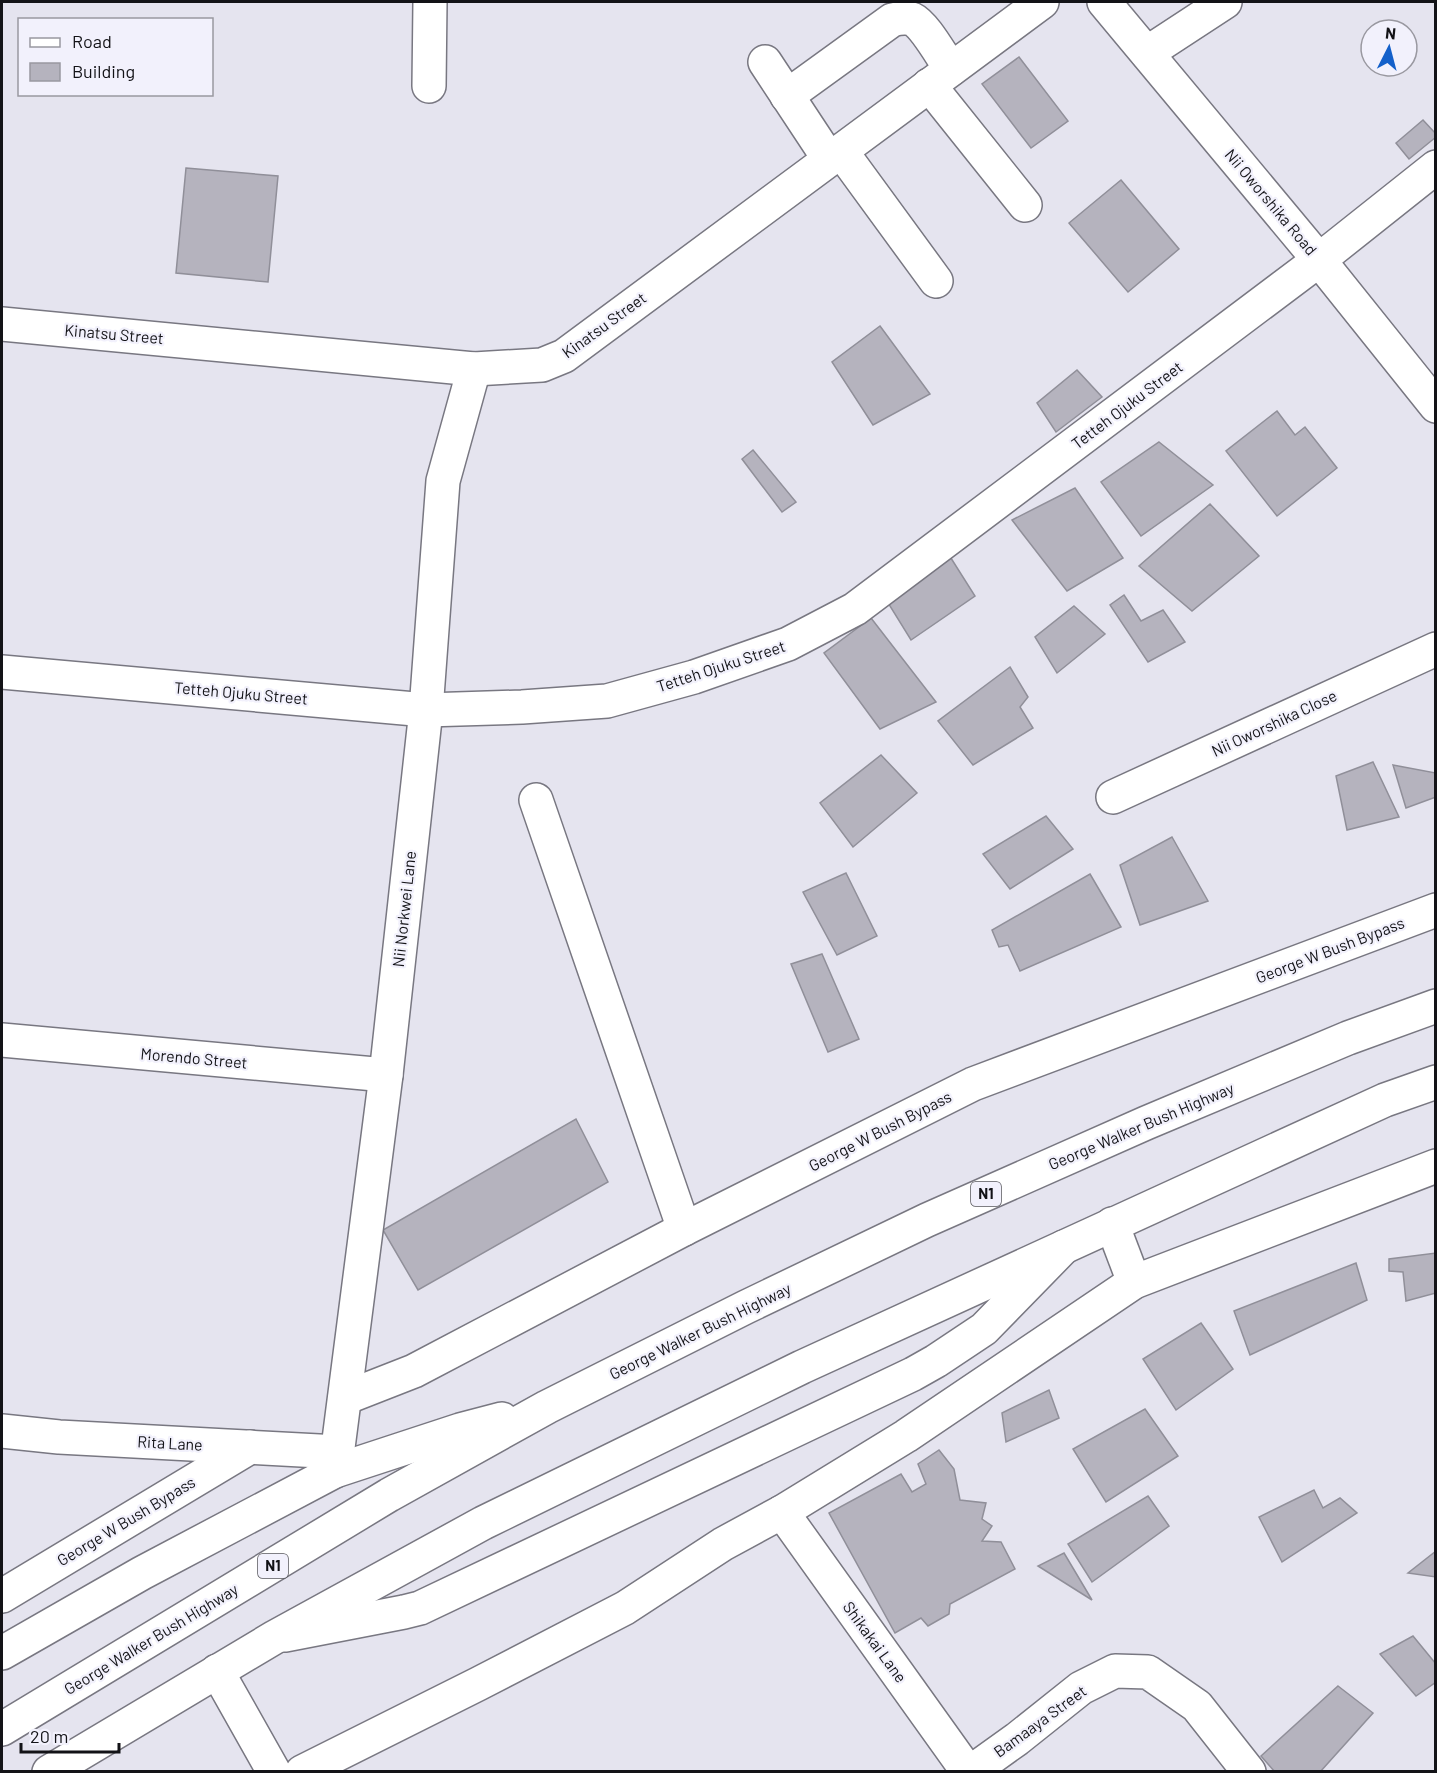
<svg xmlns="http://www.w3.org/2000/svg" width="1437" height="1773" viewBox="0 0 1437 1773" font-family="Barlow,sans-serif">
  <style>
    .building { fill: #b5b3be; stroke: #908f99; stroke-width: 1.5 }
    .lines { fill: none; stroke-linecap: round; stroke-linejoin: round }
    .minor-casing { stroke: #787781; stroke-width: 36 }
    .highway-casing { stroke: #787781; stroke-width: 36 }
    .minor { stroke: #fff; stroke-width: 33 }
    .highway { stroke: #fff; stroke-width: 33 }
    .labels { text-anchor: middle; stroke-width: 4.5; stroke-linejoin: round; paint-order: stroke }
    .shield { fill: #f2f1fc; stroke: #56565c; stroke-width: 1.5 }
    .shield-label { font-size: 15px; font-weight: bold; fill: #131317 }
    .street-label { font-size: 16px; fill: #131317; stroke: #f2f1fc }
  </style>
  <rect width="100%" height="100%" fill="#e5e4ef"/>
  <g class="building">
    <path d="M1019,57L1068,121L1031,148L982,84Z"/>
    <path d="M1423,120L1436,134V137L1409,159L1396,143Z"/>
    <path d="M186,168L278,176L268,282L176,273Z"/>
    <path d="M1121,180L1179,249L1128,292L1069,223Z"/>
    <path d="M880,326L930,394L873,425L832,362Z"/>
    <path d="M1077,370L1102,397L1056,432L1037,403Z"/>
    <path d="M1277,411L1295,435L1305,427L1337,468L1277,516L1226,451Z"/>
    <path d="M1159,442L1213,485L1141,536L1101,482Z"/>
    <path d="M753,450L796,502L782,512L742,459Z"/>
    <path d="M1075,488L1123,558L1067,591L1012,520Z"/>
    <path d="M1210,504L1259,556L1192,611L1139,566Z"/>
    <path d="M949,555L975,596L911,640L885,598Z"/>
    <path d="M1124,595L1141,621L1163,610L1185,642L1148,662L1110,605Z"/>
    <path d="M1074,606L1105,634L1057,673L1035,637Z"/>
    <path d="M871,618L936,702L880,729L824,653Z"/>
    <path d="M1010,667L1028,697L1020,707L1033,728L973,765L938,721Z"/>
    <path d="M881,755L917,793L853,847L820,803Z"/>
    <path d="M1373,762L1399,817L1347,830L1336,776Z"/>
    <path d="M1393,765L1436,773V797L1406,808Z"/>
    <path d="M1046,816L1073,849L1010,889L983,854Z"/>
    <path d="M1172,837L1208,901L1140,925L1120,865Z"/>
    <path d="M846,873L877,936L837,955L803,892Z"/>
    <path d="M1090,874L1121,927L1020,971L1008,945L999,947L992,930Z"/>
    <path d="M822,954L859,1039L828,1052L791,964Z"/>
    <path d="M576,1119L608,1182L418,1290L383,1230Z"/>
    <path d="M1436,1253V1293L1406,1301L1403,1272L1389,1271V1259Z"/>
    <path d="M1356,1263L1367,1300L1250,1355L1234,1311Z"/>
    <path d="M1201,1323L1233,1369L1176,1410L1143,1359Z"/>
    <path d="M1049,1390L1059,1418L1006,1442L1002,1413Z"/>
    <path d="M1145,1409L1178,1456L1106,1502L1073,1449Z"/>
    <path d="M939,1450L954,1469L960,1500L986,1503L982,1519L992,1526L982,1541L1001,1542L1015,1569L950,1604L949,1614L928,1626L921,1618L895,1633L829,1513L901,1474L912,1492L926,1484L918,1464Z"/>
    <path d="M1314,1490L1323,1508L1340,1498L1357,1513L1282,1562L1259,1517Z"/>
    <path d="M1148,1496L1169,1526L1092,1582L1068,1544Z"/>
    <path d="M1436,1551V1577L1408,1573Z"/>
    <path d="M1064,1553L1092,1600L1038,1566Z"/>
    <path d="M1413,1636L1436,1664V1682L1416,1696L1380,1654Z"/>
    <path d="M1338,1686L1373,1713L1320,1772H1275L1261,1756Z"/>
  </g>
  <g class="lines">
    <g class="minor-casing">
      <g id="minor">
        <path d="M1104,2L1319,260L1436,406"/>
        <path d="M1147,53L1225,2"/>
        <path d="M765,62L829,159"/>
        <path d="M929,85L1025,205"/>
        <path d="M429,86L430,2"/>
        <path d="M787,96L892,20C899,18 905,17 912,19C925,25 942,57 951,69"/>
        <path d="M841,151L936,281"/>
        <path d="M2,324L474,369L542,365L564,356L1042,2"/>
        <path d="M2,672L426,710L522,707L607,701L694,677L788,644L855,609L1319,260L1436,167"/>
        <path d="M1113,797L1436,649"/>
        <path d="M536,800L684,1229"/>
        <path d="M2,1040L386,1075"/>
        <path d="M1112,1224L1134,1282"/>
        <path d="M345,1398L414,1371L684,1229L973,1084L1436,910"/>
        <path d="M2,1431L59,1437L338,1452"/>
        <path d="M335,1471L386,1075L426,710L443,481L474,369"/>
        <path d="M782,1512L968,1772"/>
        <path d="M2,1596L250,1447"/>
        <path d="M285,1635L404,1612L420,1608L913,1374L936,1361L984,1329L1064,1247"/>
        <path d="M217,1671L274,1772"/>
        <path d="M302,1772L478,1684L625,1608L723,1544L782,1512L906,1436L1134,1282L1436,1166"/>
        <path d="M971,1772L1017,1739L1081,1688L1115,1671L1148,1672L1197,1706L1249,1772"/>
      </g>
    </g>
    <g class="highway-casing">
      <g id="highway">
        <path d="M2,1653L142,1573L335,1471L460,1430L502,1419"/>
        <path d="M2,1729L389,1495L547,1407L746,1307L927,1220L1146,1123L1348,1038L1436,1006"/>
        <path d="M49,1772L275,1637L483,1523L802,1367L1385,1100L1436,1082"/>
      </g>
    </g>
    <use href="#minor" class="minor"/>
    <use href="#highway" class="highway"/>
  </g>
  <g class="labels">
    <g class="shield">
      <rect x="971" y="1182" width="30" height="24" rx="4.5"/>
      <rect x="258" y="1554" width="30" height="24" rx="4.5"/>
    </g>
    <g class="shield-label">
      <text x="986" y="1199">N1</text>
      <text x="273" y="1571">N1</text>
    </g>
    <g class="street-label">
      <text transform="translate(1271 202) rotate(50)" y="6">Nii Oworshika Road</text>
      <text transform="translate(604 325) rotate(-36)" y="6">Kinatsu Street</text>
      <text transform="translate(114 334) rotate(5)" y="6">Kinatsu Street</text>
      <text transform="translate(1127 405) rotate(-37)" y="6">Tetteh Ojuku Street</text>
      <text transform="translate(721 666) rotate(-18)" y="6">Tetteh Ojuku Street</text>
      <text transform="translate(241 693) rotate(5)" y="6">Tetteh Ojuku Street</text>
      <text transform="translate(1274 723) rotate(-25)" y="6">Nii Oworshika Close</text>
      <text transform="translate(404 909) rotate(-84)" y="6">Nii Norkwei Lane</text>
      <text transform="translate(1330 950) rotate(-21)" y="6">George W Bush Bypass</text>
      <text transform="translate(194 1058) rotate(5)" y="6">Morendo Street</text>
      <text transform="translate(1141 1126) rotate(-23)" y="6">George Walker Bush Highway</text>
      <text transform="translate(880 1131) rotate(-27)" y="6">George W Bush Bypass</text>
      <text transform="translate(700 1331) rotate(-26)" y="6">George Walker Bush Highway</text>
      <text transform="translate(170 1443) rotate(3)" y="6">Rita Lane</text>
      <text transform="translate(126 1521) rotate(-31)" y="6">George W Bush Bypass</text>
      <text transform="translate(151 1639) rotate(-31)" y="6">George Walker Bush Highway</text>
      <text transform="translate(875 1642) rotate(54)" y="6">Shikakai Lane</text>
      <text transform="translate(1040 1721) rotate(-36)" y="6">Bamaaya Street</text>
    </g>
  </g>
  <rect width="1437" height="1773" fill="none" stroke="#131317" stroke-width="6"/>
  <rect x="18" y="18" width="195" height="78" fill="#f2f1fc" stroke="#9998a0" stroke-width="1.5"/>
  <rect x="30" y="38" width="30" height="9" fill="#ffffff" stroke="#9998a0" stroke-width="1.5"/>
  <text x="72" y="48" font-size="18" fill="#131317">Road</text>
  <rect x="30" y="63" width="30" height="18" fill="#b5b3be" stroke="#9998a0" stroke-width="1.5"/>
  <text x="72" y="78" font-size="18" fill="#131317">Building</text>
  <g transform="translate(1389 48) rotate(6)"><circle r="28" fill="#f2f1fc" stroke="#9998a0" stroke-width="1.5"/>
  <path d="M0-4.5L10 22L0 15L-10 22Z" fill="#1360ca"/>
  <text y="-9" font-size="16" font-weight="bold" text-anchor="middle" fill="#131317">N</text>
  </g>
  <path d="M21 1743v9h98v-9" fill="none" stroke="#131317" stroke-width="3"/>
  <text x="30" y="1743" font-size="18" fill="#131317" stroke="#f2f1fc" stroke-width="4.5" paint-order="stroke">20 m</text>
</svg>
